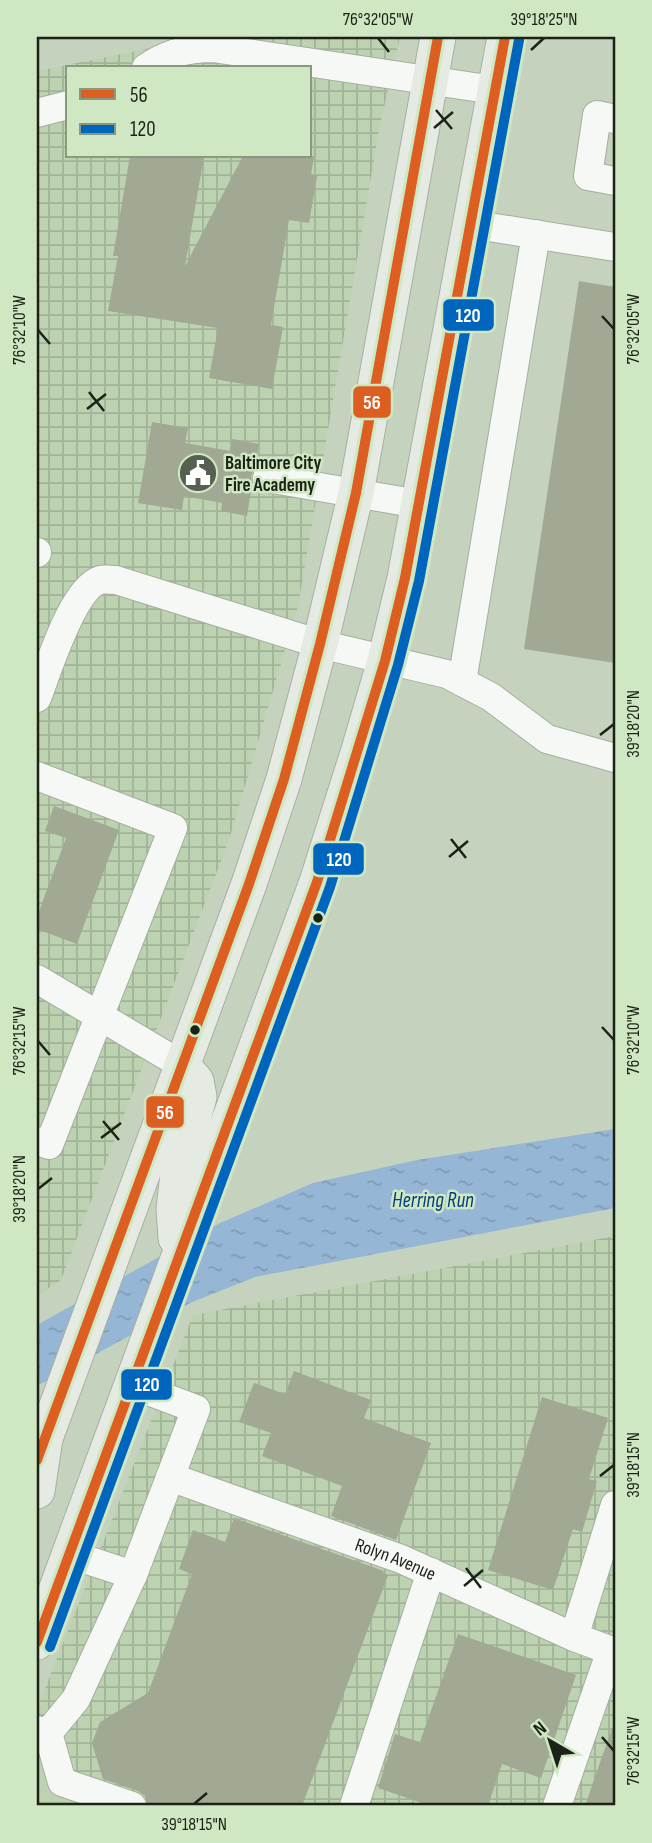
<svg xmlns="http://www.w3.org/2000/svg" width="652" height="1843" viewBox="0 0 652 1843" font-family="'Sofia Sans Condensed',sans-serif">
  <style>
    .built { fill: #bdd2b1 }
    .industrial { fill: url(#industrial-grid); fill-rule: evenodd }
    .water { fill: url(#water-ripples) }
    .building { fill: #a1a893 }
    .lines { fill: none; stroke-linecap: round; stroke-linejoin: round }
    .minor-casing { stroke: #a5af9f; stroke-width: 30 }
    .major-casing { stroke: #a8afa5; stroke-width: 37 }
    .minor { stroke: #f6f8f5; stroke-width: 28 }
    .major { stroke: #e5ebe3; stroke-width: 35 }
    .bus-1-casing { stroke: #d0e7c3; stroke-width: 16 }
    .bus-2-casing { stroke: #d0e7c3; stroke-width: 16 }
    .bus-1 { stroke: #dc5e21; stroke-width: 10 }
    .bus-2 { stroke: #0065bd; stroke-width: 10 }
    .ticks { fill: none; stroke: #1b2316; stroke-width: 2.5 }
    .bus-dot { fill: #1b2316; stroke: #d0e7c3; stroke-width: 2.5 }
    .labels { text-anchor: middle; stroke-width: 5; stroke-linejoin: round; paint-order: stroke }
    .poi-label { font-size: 19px; font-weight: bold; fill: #1b2316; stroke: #d0e7c3; text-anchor: start }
    .street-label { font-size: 19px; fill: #1b2316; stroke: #d0e7c3 }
    .water-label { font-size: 21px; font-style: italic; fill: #023f7d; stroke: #d0e7c3 }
    .line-badge { stroke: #d0e7c3; stroke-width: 2.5 }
    .badge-label { font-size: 19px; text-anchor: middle; font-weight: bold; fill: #fff }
    .neatline { fill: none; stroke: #1b2316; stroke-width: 2.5 }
    .ticks-label { font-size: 18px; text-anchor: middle; fill: #1b2316 }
  </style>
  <defs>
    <pattern id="industrial-grid" width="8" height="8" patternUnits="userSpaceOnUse" patternTransform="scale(1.75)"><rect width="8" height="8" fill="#bdd2b1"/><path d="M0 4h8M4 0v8" fill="none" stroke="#a2b498"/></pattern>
    <pattern id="water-ripples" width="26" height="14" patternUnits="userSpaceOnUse" patternTransform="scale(1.75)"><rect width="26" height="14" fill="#95b6d4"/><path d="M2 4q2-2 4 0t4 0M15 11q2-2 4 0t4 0" fill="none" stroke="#809cb5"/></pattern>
  </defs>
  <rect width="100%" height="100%" fill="#c5d2be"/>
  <path class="built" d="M37,1765L155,1806H37Z"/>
  <g class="industrial">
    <path d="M206,37H400L379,130L298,606L229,840L61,1280L37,1296V71ZM68,68H310V156H68Z"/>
    <path d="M615,1236V1806H155L37,1765V1709L193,1315Z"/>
  </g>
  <path class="water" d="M615,1129V1208L255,1277L190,1303L37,1386V1325L220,1223L313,1183L417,1160Z"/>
  <g class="building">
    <path d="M130,156H204L185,266L243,156H314L311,175L317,176L309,223L289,220L271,325L283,327L272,389L209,378L218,328L108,311L118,256H113Z"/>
    <path d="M579,281L615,287V663L524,649Z"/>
    <path d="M152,422L188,428L185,443L230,451L232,439L259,444L255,467L251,476L252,485L247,516L221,511L222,503L184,496L182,510L138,503Z"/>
    <path d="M54,806L119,830L77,944L37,929V917L66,838L45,831Z"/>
    <path d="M294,1371L371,1400L364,1418L431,1443L396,1540L331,1516L342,1486L262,1456L271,1433L239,1422L254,1383L285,1394Z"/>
    <path d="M542,1397L608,1418L589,1479L597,1481L582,1532L573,1529L553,1590L488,1570Z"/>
    <path d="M234,1518L384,1571L383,1573L388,1575L302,1806H148L145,1796L138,1791L103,1779L92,1743L100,1722L148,1693L192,1574L179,1569L193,1530L225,1542Z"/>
    <path d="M458,1634L576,1675L541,1778L502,1764L488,1806H431L378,1788L395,1734L420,1742Z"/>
    <path d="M612,1728L615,1729V1806H585Z"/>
  </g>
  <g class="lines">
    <g class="minor-casing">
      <g id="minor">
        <path d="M146,68C167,53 188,48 213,48L494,90"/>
        <path d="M37,113L68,105"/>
        <path d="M615,119L597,115L588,176L615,181"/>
        <path d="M470,224L615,247"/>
        <path d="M267,478L419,504"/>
        <path d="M37,552V553"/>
        <path d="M462,682L536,234"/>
        <path d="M37,698C48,670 72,589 100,580C104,579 112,580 116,580L320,644L447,674L491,697L547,739L615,758"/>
        <path d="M37,776L173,828L49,1145L37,1141"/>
        <path d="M37,979L182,1065"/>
        <path id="s1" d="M170,1477L401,1559L574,1637L615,1652"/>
        <path d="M69,1554L133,1575L196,1409L132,1385"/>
        <path d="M574,1637L615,1505"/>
        <path d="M37,1730L48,1733L62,1782L132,1806"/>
        <path d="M48,1733L76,1699L133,1575"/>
        <path d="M354,1806L431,1572"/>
        <path d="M557,1806L611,1650"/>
      </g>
    </g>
    <g class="major-casing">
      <g id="major">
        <path d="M176,1238L174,1209L178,1174L199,1097L196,1081L182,1065"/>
        <path d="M37,1460L249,884L284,779L320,644L356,493L438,37"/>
        <path d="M37,1491L45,1438"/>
        <path d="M37,1642L317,882L359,750L385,661L405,578L505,37"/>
      </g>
    </g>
    <use href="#minor" class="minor"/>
    <use href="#major" class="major"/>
    <g class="bus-1-casing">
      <g id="bus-1">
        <path d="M37,1460L249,884L284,779L320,644L356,493L438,37"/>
        <path d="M37,1642L317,882L385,661L405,578L505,37"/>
      </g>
    </g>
    <g class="bus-2-casing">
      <path id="bus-2" d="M50,1647L330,887L398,665L419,581L519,40"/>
    </g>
    <use href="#bus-1" class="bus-1"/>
    <use href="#bus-2" class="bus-2"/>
  </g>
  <path class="ticks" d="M378,38L389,52M531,50L544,38M436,110L452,129M434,128L453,112M602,316L614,329M38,330L50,344M89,392L104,411M87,409L106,394M600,735L614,724M451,839L466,858M449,857L468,841M602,1027L614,1040M38,1041L50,1055M103,1121L119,1140M101,1138L121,1123M38,1189L52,1178M600,1476L614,1465M466,1568L481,1588M464,1586L483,1570M602,1737L614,1751M194,1804L207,1793"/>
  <defs>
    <g id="civic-disc" transform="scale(2.0125)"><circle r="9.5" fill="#566051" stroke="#d0e7c3"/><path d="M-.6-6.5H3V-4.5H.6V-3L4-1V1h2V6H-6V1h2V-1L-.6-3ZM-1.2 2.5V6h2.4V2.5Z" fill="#fff"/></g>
  </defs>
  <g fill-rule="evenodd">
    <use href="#civic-disc" x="198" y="473"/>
  </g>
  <g class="bus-dot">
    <circle cx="318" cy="918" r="6"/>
    <circle cx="195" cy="1030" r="6"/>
  </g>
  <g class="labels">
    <g class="poi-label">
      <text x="225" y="469">Baltimore City<tspan x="225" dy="22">Fire Academy</tspan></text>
    </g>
    <g class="street-label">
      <text dy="7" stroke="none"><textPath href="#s1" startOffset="240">Rolyn Avenue</textPath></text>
    </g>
    <g class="water-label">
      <text x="433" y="1207">Herring Run</text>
    </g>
  </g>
  <g class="line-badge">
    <rect x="442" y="298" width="53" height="34" rx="7" fill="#0065bd"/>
    <rect x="352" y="385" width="40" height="34" rx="7" fill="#dc5e21"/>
    <rect x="312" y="842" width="53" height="34" rx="7" fill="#0065bd"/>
    <rect x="145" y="1095" width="40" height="34" rx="7" fill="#dc5e21"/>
    <rect x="120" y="1368" width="53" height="33" rx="7" fill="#0065bd"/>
  </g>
  <g class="badge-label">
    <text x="468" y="322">120</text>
    <text x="372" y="409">56</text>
    <text x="339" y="866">120</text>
    <text x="165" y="1119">56</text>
    <text x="147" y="1391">120</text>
  </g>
  <rect width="652" height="1843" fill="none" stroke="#d0e7c3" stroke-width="77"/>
  <rect x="66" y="66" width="245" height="91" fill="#d0e7c3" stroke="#88997e" stroke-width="2"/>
  <rect x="80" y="89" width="35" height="10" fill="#dc5e21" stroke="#88997e" stroke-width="2"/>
  <text x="130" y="102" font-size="21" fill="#1b2316">56</text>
  <rect x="80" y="124" width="35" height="10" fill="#0065bd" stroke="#88997e" stroke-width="2"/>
  <text x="130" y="136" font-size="21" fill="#1b2316">120</text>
  <g transform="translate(550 1741) rotate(321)" stroke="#d0e7c3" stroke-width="5" paint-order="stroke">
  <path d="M0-5L12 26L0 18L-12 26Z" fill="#1b2316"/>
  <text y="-10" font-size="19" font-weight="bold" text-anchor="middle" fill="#1b2316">N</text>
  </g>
  <rect x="38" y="38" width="576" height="1766" class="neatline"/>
  <g class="ticks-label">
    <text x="378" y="25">76°32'05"W</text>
    <text x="544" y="25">39°18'25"N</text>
    <text transform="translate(633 329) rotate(-90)" y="6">76°32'05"W</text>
    <text transform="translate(19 330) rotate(-90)" y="6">76°32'10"W</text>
    <text transform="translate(633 724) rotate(-90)" y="6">39°18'20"N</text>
    <text transform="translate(633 1040) rotate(-90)" y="6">76°32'10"W</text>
    <text transform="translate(19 1041) rotate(-90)" y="6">76°32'15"W</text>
    <text transform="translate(19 1189) rotate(-90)" y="6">39°18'20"N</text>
    <text transform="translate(633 1465) rotate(-90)" y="6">39°18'15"N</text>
    <text transform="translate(633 1751) rotate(-90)" y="6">76°32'15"W</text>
    <text x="194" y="1830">39°18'15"N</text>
  </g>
</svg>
